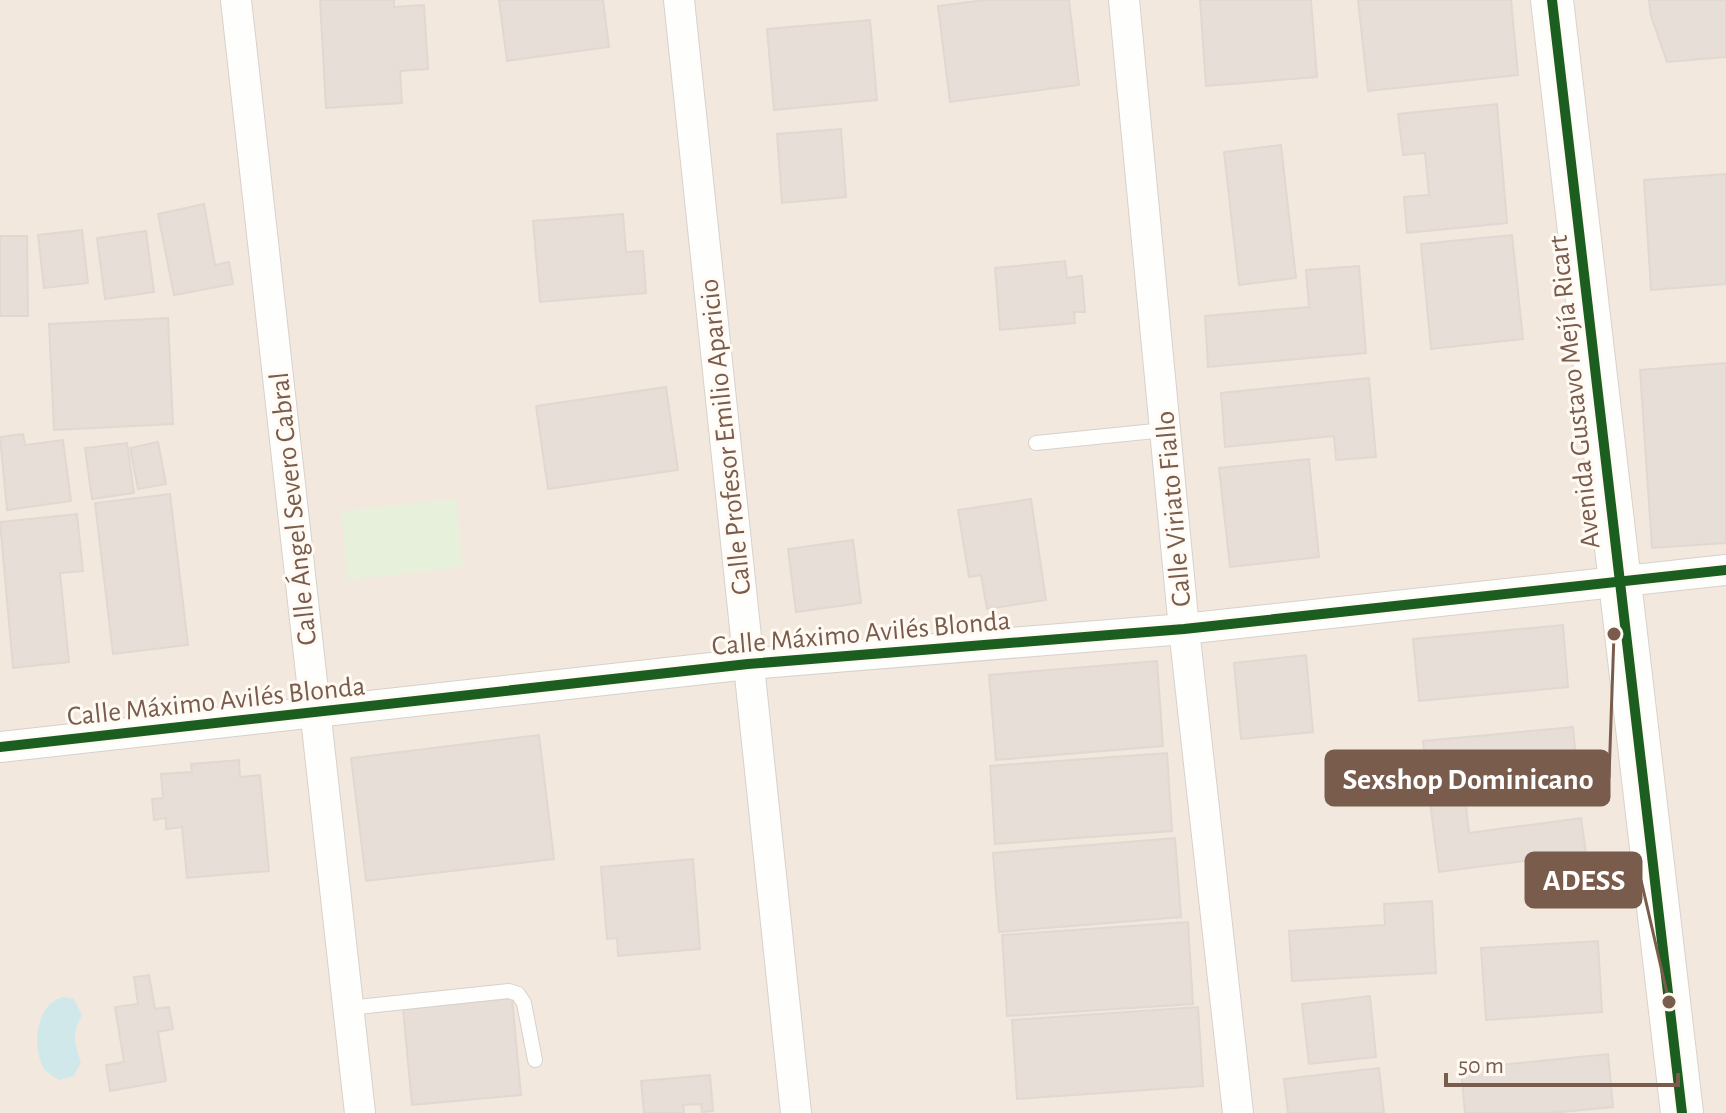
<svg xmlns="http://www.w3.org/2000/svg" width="1726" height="1113" viewBox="0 0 1726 1113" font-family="'Alegreya Sans',sans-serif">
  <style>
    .residential { fill: #f2e8de }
    .green { fill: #e7f0db }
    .water { fill: #d0e8ea }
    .building { fill: #e6ded7; stroke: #e2d8d2; stroke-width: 2 }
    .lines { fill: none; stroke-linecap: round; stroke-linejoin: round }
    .lane-casing { stroke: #d7d1cb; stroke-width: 16 }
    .street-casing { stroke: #d7d1cb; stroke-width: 32 }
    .secondary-casing { stroke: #d9d2cb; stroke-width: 44 }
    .lane { stroke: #fefefd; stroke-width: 14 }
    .street { stroke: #fefefd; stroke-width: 30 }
    .secondary { stroke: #fefefd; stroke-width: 42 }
    .cycleway-casing { stroke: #fffaf3; stroke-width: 15 }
    .cycleway { stroke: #1b5e20; stroke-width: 10 }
    .labels { text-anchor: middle; stroke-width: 6; stroke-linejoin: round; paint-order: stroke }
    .street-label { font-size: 28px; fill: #7a5c4d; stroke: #fffaf3 }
    .leader { fill: none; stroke: #7a5c4d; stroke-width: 3 }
    .callout-dot { fill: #7a5c4d; stroke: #fffaf3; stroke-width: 3 }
    .callout { fill: #7a5c4d; stroke: #7a5c4d; stroke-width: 3 }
    .callout-label { font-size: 30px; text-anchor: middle; font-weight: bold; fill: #fff }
  </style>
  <rect width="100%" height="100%" fill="#f9f5f0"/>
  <rect class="residential" x="0" y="0" width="1726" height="1113"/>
  <path class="green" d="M456,499L463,567L348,580L341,511Z"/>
  <path class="water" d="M63,997L74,999L82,1015C72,1033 74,1044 81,1062L74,1076L59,1080C55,1077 47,1073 44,1069C31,1046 36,1004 63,997Z"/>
  <g class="building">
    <path d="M320,0H394V7L424,5L428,69L400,71L402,103L326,108Z"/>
    <path d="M499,0H603L609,47L507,61Z"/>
    <path d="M985,0H1069L1079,85L950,102L938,6Z"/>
    <path d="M1200,0H1311L1317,77L1206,86Z"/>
    <path d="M1358,0H1511L1518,75L1368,91Z"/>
    <path d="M1649,0H1726V57L1667,62L1651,16Z"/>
    <path d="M870,20L877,100L774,110L767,29Z"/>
    <path d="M1497,104L1507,223L1407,233L1404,197L1429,195L1425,153L1403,155L1398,114Z"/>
    <path d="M841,129L846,197L782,203L777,134Z"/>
    <path d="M1281,145L1296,278L1239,285L1224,152Z"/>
    <path d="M1726,174V284L1651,290L1644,180Z"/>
    <path d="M204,204L215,265L229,262L233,284L174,295L158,214Z"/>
    <path d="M623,214L626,252L643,251L646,293L540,302L533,221Z"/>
    <path d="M82,230L88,283L44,288L38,235Z"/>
    <path d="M146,231L154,292L105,299L97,238Z"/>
    <path d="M1512,235L1523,339L1431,349L1421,244Z"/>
    <path d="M0,236H27L28,316H0Z"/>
    <path d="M1065,261L1067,278L1082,276L1085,312H1074L1075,323L1000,330L995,268Z"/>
    <path d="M1359,266L1366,353L1208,367L1205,316L1309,307L1306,270Z"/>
    <path d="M168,318L173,424L54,430L49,324Z"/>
    <path d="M1726,363V543L1652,548L1640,370Z"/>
    <path d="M1369,378L1376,457L1336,460L1334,436L1225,447L1221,393Z"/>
    <path d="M666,387L678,470L548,489L536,406Z"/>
    <path d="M23,434L25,445L63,440L71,501L7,510L0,437Z"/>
    <path d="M158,442L166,484L138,489L130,448Z"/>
    <path d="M127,443L134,493L92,499L85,448Z"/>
    <path d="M1309,459L1319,557L1230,567L1219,468Z"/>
    <path d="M170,494L188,645L113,654L95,503Z"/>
    <path d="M1031,499L1046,600L987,609L981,575L969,577L958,510Z"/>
    <path d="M77,514L83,571L60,573L69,662L13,668L0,522Z"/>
    <path d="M853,540L861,603L796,612L788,549Z"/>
    <path d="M1563,625L1568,687L1419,701L1413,639Z"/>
    <path d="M1306,655L1313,732L1241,739L1234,663Z"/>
    <path d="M1157,661L1163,746L996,760L989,675Z"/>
    <path d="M1573,727L1577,771L1427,785L1423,741Z"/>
    <path d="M539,735L554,859L366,881L351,758Z"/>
    <path d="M1167,753L1172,831L995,844L990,766Z"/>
    <path d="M239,760L240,777L260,775L269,871L187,878L182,827L166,829V818L154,820L152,799L163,798L161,774L192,772L191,764Z"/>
    <path d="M1465,797L1469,833L1581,818L1586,853L1439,872L1430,802Z"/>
    <path d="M1175,838L1181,917L999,932L993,853Z"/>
    <path d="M693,859L700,949L618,956L617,938L607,939L601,867Z"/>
    <path d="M1432,901L1436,973L1292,981L1289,931L1385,925L1384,904Z"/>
    <path d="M1188,922L1193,1004L1007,1016L1002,935Z"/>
    <path d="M1598,941L1602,1012L1486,1020L1481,948Z"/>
    <path d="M149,975L155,1009L169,1007L173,1029L158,1032L166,1081L110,1091L106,1065L124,1062L115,1007L138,1004L134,977Z"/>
    <path d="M1370,996L1376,1057L1309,1064L1302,1004Z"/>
    <path d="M512,998L521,1095L412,1105L403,1009Z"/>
    <path d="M1198,1007L1203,1086L1017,1099L1012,1020Z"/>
    <path d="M1608,1054L1613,1107L1551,1113H1465L1461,1069Z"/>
    <path d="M1379,1068L1384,1113H1288L1284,1079Z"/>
    <path d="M710,1075L713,1111L702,1112L701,1104L683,1105L684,1113H644L641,1081Z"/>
  </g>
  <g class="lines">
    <g class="lane-casing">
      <g id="lane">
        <path d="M1036,443L1165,430"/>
        <path d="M348,1008L509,991L518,994L524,1003L535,1060"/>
      </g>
    </g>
    <g class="street-casing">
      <g id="street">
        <path d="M236,0L360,1113"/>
        <path d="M679,0L796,1113"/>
        <path d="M1124,0L1184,629L1238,1113"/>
        <path d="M0,747L748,664L1184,629L1726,570"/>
      </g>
    </g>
    <g class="secondary-casing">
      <path id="secondary" d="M1552,0L1682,1113"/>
    </g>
    <use href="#lane" class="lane"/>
    <use href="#street" class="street"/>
    <use href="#secondary" class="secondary"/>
    <g class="cycleway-casing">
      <g id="cycleway">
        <path d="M1552,0L1682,1113"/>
        <path d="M0,747L748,664L1184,629L1726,570"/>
      </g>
    </g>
    <use href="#cycleway" class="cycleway"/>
  </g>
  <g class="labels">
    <g class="street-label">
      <text transform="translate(1573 392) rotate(-96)" y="10">Avenida Gustavo Mejía Ricart</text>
      <text transform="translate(724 437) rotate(-96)" y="10">Calle Profesor Emilio Aparicio</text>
      <text transform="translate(292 509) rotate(-96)" y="10">Calle Ángel Severo Cabral</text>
      <text transform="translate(1172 509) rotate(-95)" y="10">Calle Viriato Fiallo</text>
      <text transform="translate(861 632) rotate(-5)" y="10">Calle Máximo Avilés Blonda</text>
      <text transform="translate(216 700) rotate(-6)" y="10">Calle Máximo Avilés Blonda</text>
    </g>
  </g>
  <path class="leader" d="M1614 634L1609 778M1669 1002L1641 880"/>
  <g class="callout-dot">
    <circle cx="1614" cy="634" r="8"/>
    <circle cx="1669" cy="1002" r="8"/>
  </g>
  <g class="callout">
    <rect x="1326" y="751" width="283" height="54" rx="8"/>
    <rect x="1526" y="853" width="115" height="54" rx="8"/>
  </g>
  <g class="callout-label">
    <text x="1468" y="789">Sexshop Dominicano</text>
    <text x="1584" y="890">ADESS</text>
  </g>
  <path d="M1446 1073v12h232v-12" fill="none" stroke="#7a5c4d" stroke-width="4"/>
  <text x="1458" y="1073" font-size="24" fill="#7a5c4d" stroke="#fffaf3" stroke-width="6" paint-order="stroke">50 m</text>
</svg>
